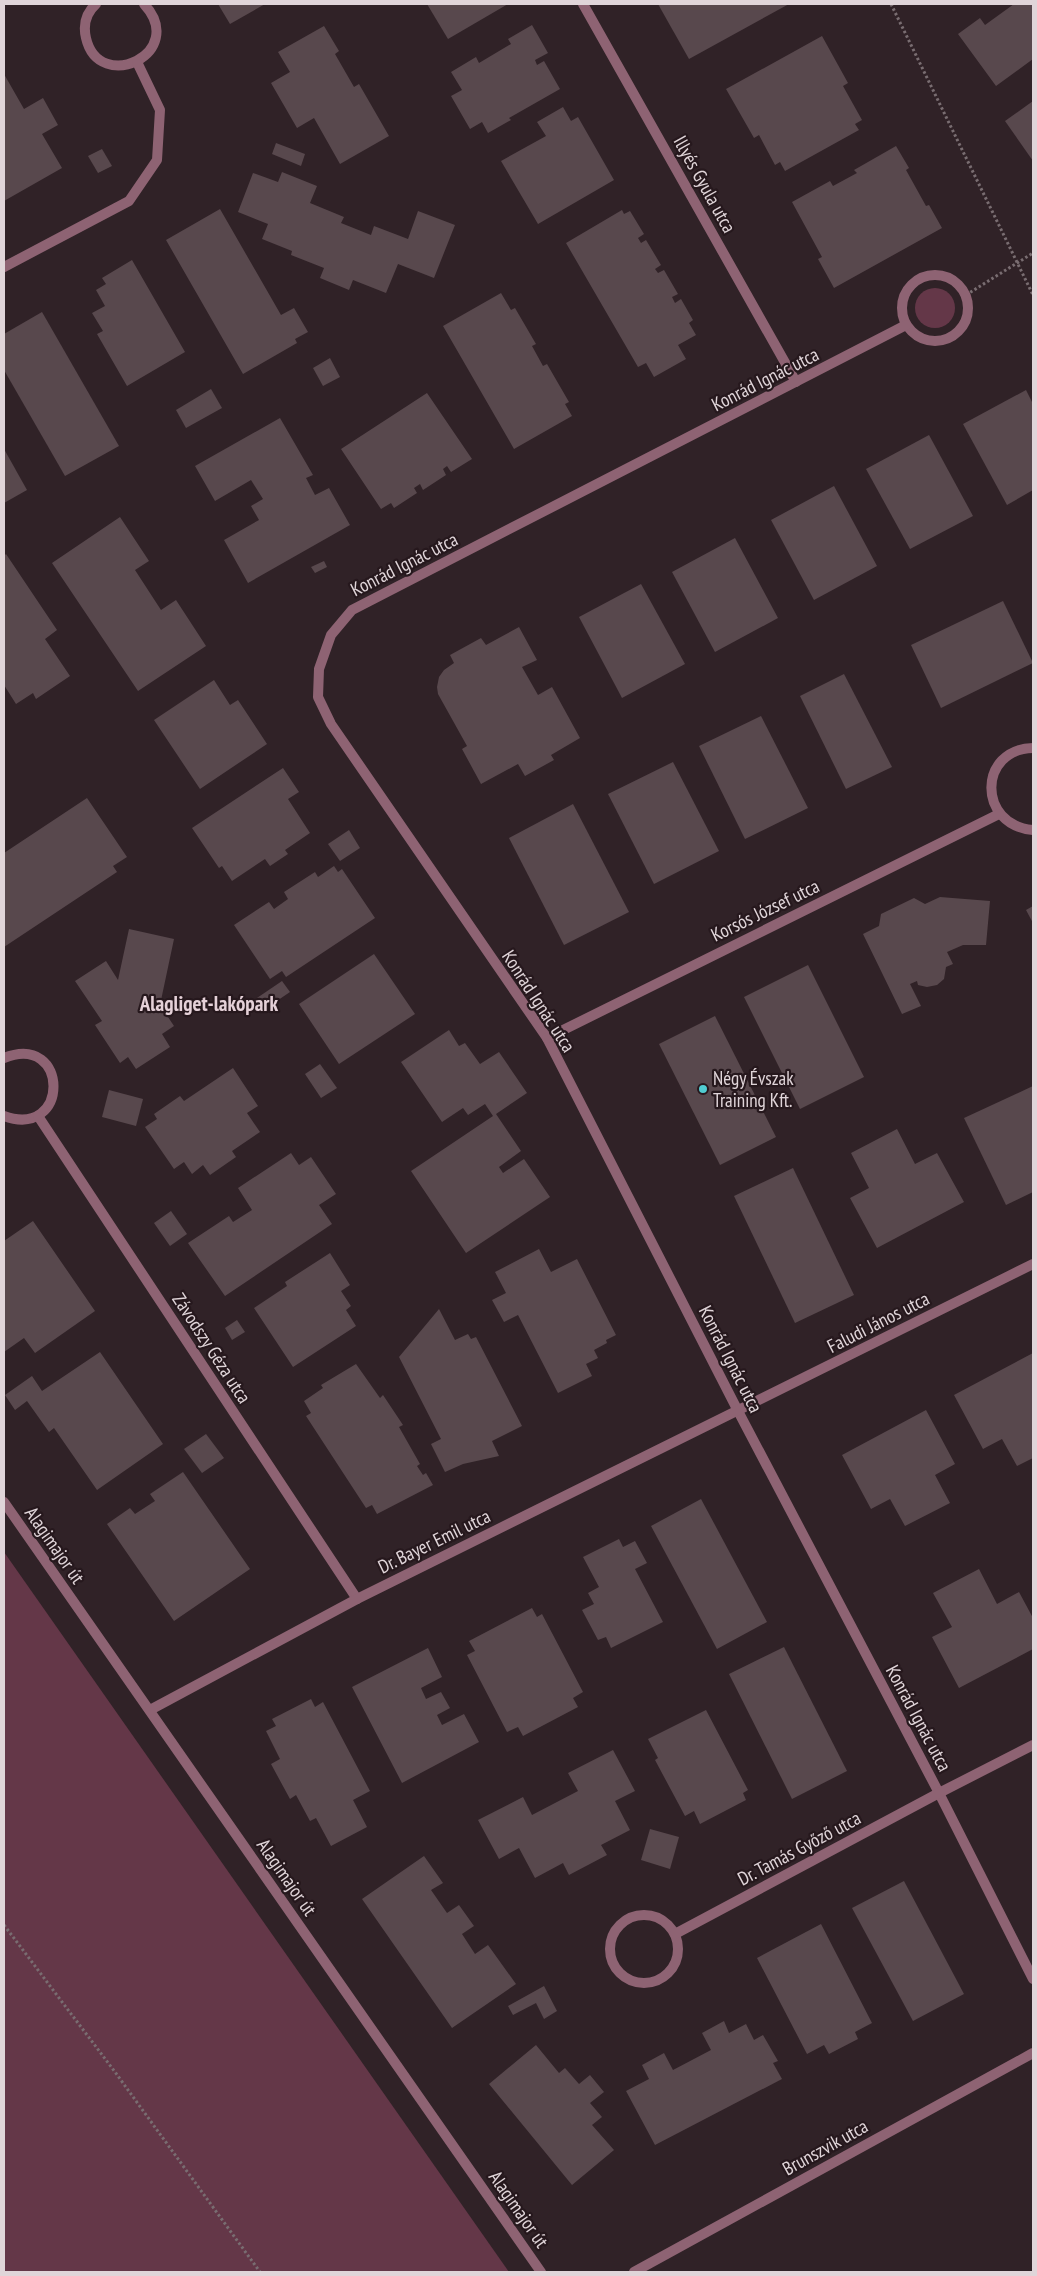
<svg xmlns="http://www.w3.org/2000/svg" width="1037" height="2276" viewBox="0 0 1037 2276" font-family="'PT Sans Narrow',sans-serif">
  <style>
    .green { fill: #643748 }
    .building { fill: #58484d }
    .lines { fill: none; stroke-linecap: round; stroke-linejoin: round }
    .path { stroke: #796d71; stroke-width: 3; stroke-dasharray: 2.5 2.5; stroke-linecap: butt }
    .minor { stroke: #8e6373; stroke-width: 10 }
    .poi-dot { fill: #51ccd1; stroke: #26181d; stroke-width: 2 }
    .labels { text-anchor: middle; stroke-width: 4.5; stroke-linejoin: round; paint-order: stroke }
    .street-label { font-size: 19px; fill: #e0d5d9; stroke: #26181d }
    .poi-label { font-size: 19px; fill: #e0d5d9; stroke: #26181d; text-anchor: start }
    .quarter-label { font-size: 21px; font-weight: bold; fill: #e5d1d8; stroke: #26181d }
  </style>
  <rect width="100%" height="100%" fill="#302227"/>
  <g class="green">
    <circle cx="935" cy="308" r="20"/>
    <path d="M4,1552L509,2272H4Z"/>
  </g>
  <g class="building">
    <path d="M218,4H265L230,24Z"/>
    <path d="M427,4H508L448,39Z"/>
    <path d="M658,4H789L689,59Z"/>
    <path d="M1014,4H1033V59L996,86L958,34L980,18L985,25Z"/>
    <path d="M532,25L548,53L535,60L537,65L544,61L560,89L509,118L511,120L488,133L482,122L470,129L451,96L462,90L451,72L476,57L479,63L511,44L508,39Z"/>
    <path d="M324,26L339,51L335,54L354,87L359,84L389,136L340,164L314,118L297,128L271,83L290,72L278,52Z"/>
    <path d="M822,36L848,83L843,86L862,120L855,124L859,130L785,171L780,162L775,165L759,135L754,138L726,89Z"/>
    <path d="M4,74L24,109L43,98L58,125L42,134L62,168L4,201Z"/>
    <path d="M1033,101V161L1005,121Z"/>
    <path d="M563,107L571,121L578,117L614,180L538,224L501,161L546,136L537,122Z"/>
    <path d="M276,143L305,154L301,166L272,154Z"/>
    <path d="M896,146L909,168L906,170L926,206L929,205L942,228L834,288L818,259L822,257L792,202L830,181L833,186L857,173L854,170Z"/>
    <path d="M102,149L112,166L98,173L88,156Z"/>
    <path d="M282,172L317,186L310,203L344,217L341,223L371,235L374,226L408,239L418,211L455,225L434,278L398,264L386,293L353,280L349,290L320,278L324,268L291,255L292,251L262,239L268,224L238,212L253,173L278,182Z"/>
    <path d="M220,209L281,315L294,308L308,332L295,339L297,343L243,374L166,240Z"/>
    <path d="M622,210L624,214L630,211L644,234L638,238L641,243L646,240L661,265L655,269L658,273L664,270L678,294L672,297L675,303L681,299L693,320L689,323L696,335L678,345L686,359L654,377L646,363L638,367L566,243Z"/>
    <path d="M132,260L185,352L127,386L97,334L103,331L92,313L105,306L96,290L106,284L102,278Z"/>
    <path d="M501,293L511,310L515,308L536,344L532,346L543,366L547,364L569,402L565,404L572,416L514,449L443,326Z"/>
    <path d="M42,312L119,446L65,476L4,370V334Z"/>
    <path d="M330,358L340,377L323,386L313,368Z"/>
    <path d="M211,389L222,408L186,428L176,410Z"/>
    <path d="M1026,390L1033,404V490L1007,505L963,424Z"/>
    <path d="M427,393L472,459L451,472L447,466L443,469L446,475L423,490L420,484L414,488L417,493L394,508L391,503L381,509L341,449Z"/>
    <path d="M280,418L313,475L306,478L315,495L329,488L350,525L248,583L224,540L259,520L251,506L263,499L251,480L215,501L195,466Z"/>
    <path d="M929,435L973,516L910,549L866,469Z"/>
    <path d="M4,449L27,490L4,503Z"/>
    <path d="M834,486L877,566L814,600L771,520Z"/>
    <path d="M120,517L149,561L135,570L161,610L176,600L206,646L138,691L52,563Z"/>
    <path d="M735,538L778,618L715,652L672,572Z"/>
    <path d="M6,554L57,630L45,639L70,676L36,699L33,693L16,704L4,685V556Z"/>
    <path d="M324,561L327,567L315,573L311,567Z"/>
    <path d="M641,584L685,664L622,698L579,617Z"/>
    <path d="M1003,601L1033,663L941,708L911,645Z"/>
    <path d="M519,627L537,660L522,667L538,695L552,687L580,738L551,755L554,760L525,776L518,764L481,784L462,749L467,746L438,694L437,687L439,677L444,670L454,663L450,655L481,638L486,645Z"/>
    <path d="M844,674L892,767L846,789L800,696Z"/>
    <path d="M214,680L230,705L238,700L267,744L200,789L154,720Z"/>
    <path d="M761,716L808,808L745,839L699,746Z"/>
    <path d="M673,762L719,851L654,884L608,794Z"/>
    <path d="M283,768L299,792L288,799L310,833L285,850L288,854L270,866L265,859L232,881L222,866L219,868L192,828Z"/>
    <path d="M87,798L127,857L113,866L117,872L4,947V853Z"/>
    <path d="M573,804L629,912L564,945L509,838Z"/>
    <path d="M349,830L360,848L340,861L328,844Z"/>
    <path d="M334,866L338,872L342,869L375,918L286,977L282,971L270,979L234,925L269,902L274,909L288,899L284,892L315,872L318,877Z"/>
    <path d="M940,897L990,901L986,945H963L947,952L953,964L946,967L944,979L937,985L927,987L918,985L917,981L910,984L921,1006L902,1014L863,934L879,926L881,914L914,898L925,904Z"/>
    <path d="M1033,906V923L1026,910Z"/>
    <path d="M129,929L174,939L160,1005L174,1026L162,1034L170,1047L136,1069L128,1057L120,1063L95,1025L102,1021L75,981L106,961L118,980Z"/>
    <path d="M374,954L415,1014L339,1064L299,1004Z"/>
    <path d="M808,965L864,1077L800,1109L744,997Z"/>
    <path d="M282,981L290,992L262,1011L254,1000Z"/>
    <path d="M715,1016L776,1137L720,1165L659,1044Z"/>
    <path d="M449,1030L459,1046L465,1043L480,1064L499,1052L527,1093L496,1114L521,1151L499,1167L503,1173L524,1159L550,1197L466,1253L411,1171L493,1116L485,1104L468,1115L463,1108L442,1122L401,1062Z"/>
    <path d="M320,1064L337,1088L321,1098L305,1074Z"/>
    <path d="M233,1068L258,1106L247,1113L260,1132L232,1151L236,1157L210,1175L203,1165L192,1174L184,1162L174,1169L145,1127L157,1119L154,1114L180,1096L184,1101Z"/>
    <path d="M1033,1086V1192L1006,1205L964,1118Z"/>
    <path d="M109,1090L143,1099L136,1126L102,1117Z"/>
    <path d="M897,1129L915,1164L937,1153L964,1202L877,1248L850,1198L869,1188L851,1153Z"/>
    <path d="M291,1153L299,1165L311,1157L336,1194L319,1205L332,1224L225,1296L188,1243L229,1216L233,1222L252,1210L238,1188Z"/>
    <path d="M793,1168L854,1295L795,1323L734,1196Z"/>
    <path d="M171,1211L187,1234L170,1246L154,1223Z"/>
    <path d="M33,1221L95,1311L35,1353L24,1338L4,1352V1241Z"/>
    <path d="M539,1249L551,1272L577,1259L616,1335L606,1340L607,1343L594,1350L598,1358L586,1364L592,1376L558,1393L518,1315L504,1322L492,1300L506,1293L495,1272Z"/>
    <path d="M330,1253L350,1285L341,1291L351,1306L346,1310L356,1326L293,1367L254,1308L287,1286L285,1282Z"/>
    <path d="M439,1309L455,1340L468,1334L471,1339L476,1337L522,1426L492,1441L499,1456L463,1464L445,1472L431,1444L441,1439L399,1357Z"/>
    <path d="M237,1320L245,1332L232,1340L225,1328Z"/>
    <path d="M100,1352L163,1444L97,1490L54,1428L49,1432L27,1401L15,1410L5,1395L32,1376L42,1391Z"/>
    <path d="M1033,1353V1458L1017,1466L1002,1439L983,1449L954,1395Z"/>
    <path d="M356,1364L380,1398L383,1395L403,1425L399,1427L420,1464L417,1466L423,1475L426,1473L433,1485L377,1514L372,1505L366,1508L306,1416L311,1413L304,1401L323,1388L321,1385Z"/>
    <path d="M926,1410L955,1464L935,1475L950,1503L905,1526L890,1499L871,1509L842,1455Z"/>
    <path d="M206,1434L224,1458L202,1473L184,1449Z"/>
    <path d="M183,1472L250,1569L174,1621L107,1524L130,1508L135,1514L155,1501L150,1494Z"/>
    <path d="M701,1499L767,1622L717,1649L651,1526Z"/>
    <path d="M619,1539L623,1547L635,1541L647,1563L635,1569L663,1622L611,1648L606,1637L598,1640L582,1610L594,1604L588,1593L599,1587L583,1557Z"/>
    <path d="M979,1569L997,1604L1019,1592L1033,1618V1649L959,1688L932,1637L952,1627L933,1593Z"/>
    <path d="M532,1608L537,1617L542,1614L583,1692L573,1698L578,1707L523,1736L518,1727L507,1732L467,1655L475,1651L469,1641Z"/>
    <path d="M784,1647L847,1771L792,1799L729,1674Z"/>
    <path d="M428,1648L442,1677L421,1688L426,1699L441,1692L450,1708L437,1715L442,1725L464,1714L479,1742L402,1783L352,1687Z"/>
    <path d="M311,1699L315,1707L323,1702L370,1791L353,1800L367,1827L331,1846L316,1818L310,1821L296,1795L290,1799L271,1764L280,1759L266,1731L276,1726L272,1719Z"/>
    <path d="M706,1710L748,1790L743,1793L746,1800L700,1824L694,1811L685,1816L655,1760L658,1758L648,1739Z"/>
    <path d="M613,1750L635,1791L615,1801L630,1830L601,1845L607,1855L569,1875L563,1863L535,1878L519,1848L499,1859L478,1820L523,1797L532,1815L578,1791L568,1773Z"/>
    <path d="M650,1829L679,1837L670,1869L641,1860Z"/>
    <path d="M424,1856L443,1883L431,1890L447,1913L459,1905L474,1926L462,1934L475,1954L488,1945L516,1984L452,2028L362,1899Z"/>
    <path d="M904,1881L964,1994L913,2021L852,1908Z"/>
    <path d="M821,1924L872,2023L855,2032L858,2039L829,2054L824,2045L807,2054L757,1958Z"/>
    <path d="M544,1986L557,2011L544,2019L536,2003L513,2015L508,2006Z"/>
    <path d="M724,2021L729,2033L746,2024L754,2040L763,2035L778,2061L773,2063L782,2079L655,2145L626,2091L649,2079L642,2065L664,2053L673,2070L711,2050L702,2033Z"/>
    <path d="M536,2045L559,2073L565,2068L579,2084L590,2075L604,2092L590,2103L602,2117L592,2125L614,2150L572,2185L489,2084Z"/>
  </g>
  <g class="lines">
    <g class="path">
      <path d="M891,4L1033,295"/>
      <path d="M966,295L1033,253"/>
      <path d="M4,1925L115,2072L260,2272"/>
    </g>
    <g class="minor">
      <path d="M96,4C86,13 83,25 86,38C99,95 189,53 144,4"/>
      <path d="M583,4L796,382"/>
      <path d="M4,267L129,201L157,160L160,110L137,62"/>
      <circle cx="935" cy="308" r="33"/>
      <path d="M906,325L352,610L331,635L319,669L318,697L331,724L547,1038L738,1411L939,1793L1033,1979"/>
      <path d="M1033,748C978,749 977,825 1033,830"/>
      <path d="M547,1038L999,814"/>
      <path d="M4,1058C70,1032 70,1140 4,1116"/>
      <path d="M38,1116L357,1599"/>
      <path d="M4,1502L541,2272"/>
      <path d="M150,1710L357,1599L1033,1264"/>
      <circle cx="644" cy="1949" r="34"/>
      <path d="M675,1934L939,1793L1033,1745"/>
      <path d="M634,2272L1033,2053"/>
    </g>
  </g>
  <circle class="poi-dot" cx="703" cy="1089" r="5"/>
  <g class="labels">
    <g class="street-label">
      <text transform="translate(705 184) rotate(61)" y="7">Illyés Gyula utca</text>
      <text transform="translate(765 379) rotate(-27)" y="7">Konrád Ignác utca</text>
      <text transform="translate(404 564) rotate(-27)" y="7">Konrád Ignác utca</text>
      <text transform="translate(765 910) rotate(-26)" y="7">Korsós József utca</text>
      <text transform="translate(539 1001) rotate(57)" y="7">Konrád Ignác utca</text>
      <text transform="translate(878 1322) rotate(-27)" y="7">Faludi János utca</text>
      <text transform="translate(212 1348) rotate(57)" y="7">Závodszy Géza utca</text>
      <text transform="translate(731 1359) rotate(63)" y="7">Konrád Ignác utca</text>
      <text transform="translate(434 1541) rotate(-26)" y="7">Dr. Bayer Emil utca</text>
      <text transform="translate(55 1545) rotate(55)" y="7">Alagimajor út</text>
      <text transform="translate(919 1718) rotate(62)" y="7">Konrád Ignác utca</text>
      <text transform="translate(799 1848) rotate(-28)" y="7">Dr. Tamás Győző utca</text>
      <text transform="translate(287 1877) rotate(55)" y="7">Alagimajor út</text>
      <text transform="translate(825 2147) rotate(-29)" y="7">Brunszvik utca</text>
      <text transform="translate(519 2209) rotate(55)" y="7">Alagimajor út</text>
    </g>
    <g class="poi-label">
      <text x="713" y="1085">Négy Évszak<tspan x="713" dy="22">Training Kft.</tspan></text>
    </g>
    <g class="quarter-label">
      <text x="209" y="1011">Alagliget-lakópark</text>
    </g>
  </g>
  <rect width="1037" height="2276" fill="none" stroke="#e0d5d9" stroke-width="10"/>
</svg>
